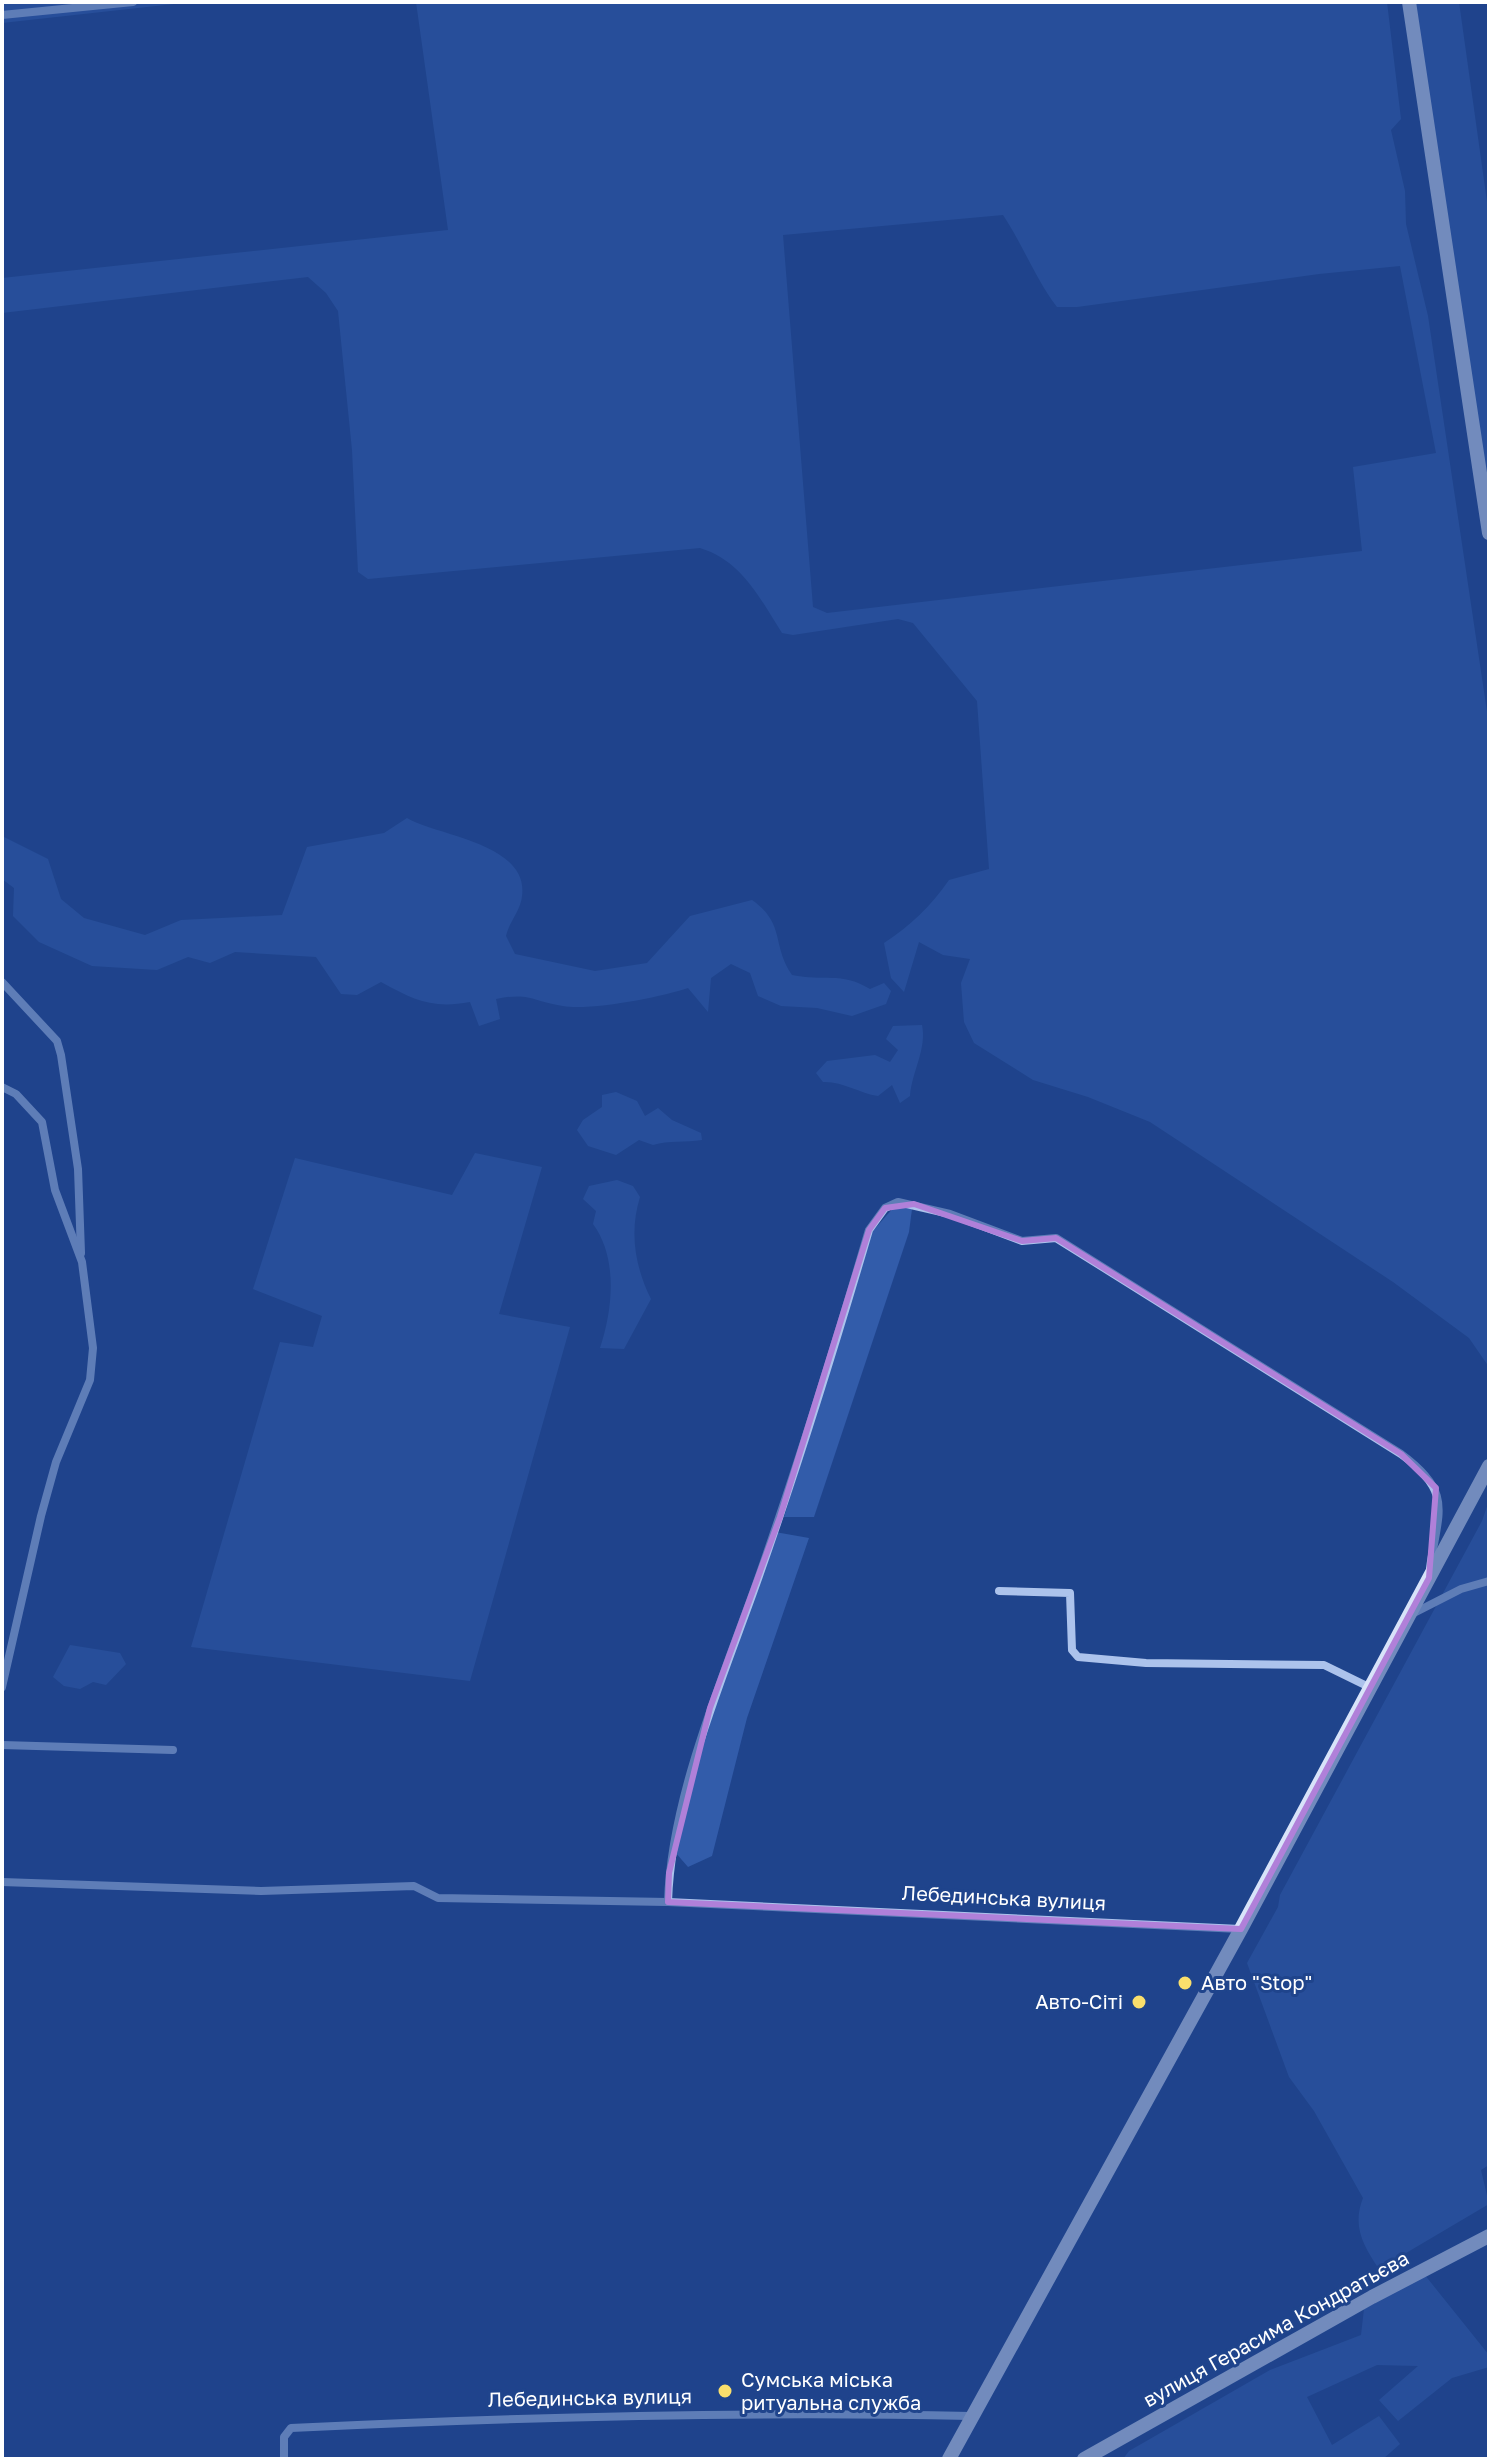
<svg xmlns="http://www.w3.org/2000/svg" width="1491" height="2461" viewBox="0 0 1491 2461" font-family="'Golos Text',sans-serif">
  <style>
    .green { fill: #325caa; fill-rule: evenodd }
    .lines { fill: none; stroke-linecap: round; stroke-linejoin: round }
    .street { stroke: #acc3ec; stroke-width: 8 }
    .secondary { stroke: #d8e3f9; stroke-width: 14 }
    .marked { fill: none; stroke: #b080d9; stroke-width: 6; stroke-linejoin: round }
    .poi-dot { fill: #fadf6c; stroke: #1f448c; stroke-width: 3 }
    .labels { text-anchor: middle; stroke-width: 6; stroke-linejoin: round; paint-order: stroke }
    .street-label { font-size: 20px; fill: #fff; stroke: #1f448c }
    .poi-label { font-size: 20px; fill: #fff; stroke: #1f448c; text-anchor: start }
  </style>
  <rect width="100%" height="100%" fill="#1f448c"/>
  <g class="green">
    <path d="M2,2H192L2,23Z"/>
    <path d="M416,2H1387L1401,119L1391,130L1405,191L1406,224L1428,316L1489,725V1367L1469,1338L1393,1282L1150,1122L1088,1097L1033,1080L974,1043L964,1022L961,983L970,959L943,955L919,942L904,992L891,978L884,943C910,926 931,906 949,880L989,869L977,701L913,623L898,619L793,635L782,633C759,597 742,561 700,548L368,579L358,572L352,450L338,311L326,293L308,277L2,313V278L448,230ZM1003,215C1023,245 1035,278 1057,307H1077L1319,274L1400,266L1436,453L1353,467L1362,551L827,613L813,607L783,235Z"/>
    <path d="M1409,2H1459L1489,216V533Z"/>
    <path d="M407,818C437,836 529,843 522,896C521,910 509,922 506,936L515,954L595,971L647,963L690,916L752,900C786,924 771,944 792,975C824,982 840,971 870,989L884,983L891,991L886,1004L852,1016L817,1008L781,1006L758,996L750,973L731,964L711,978L708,1012L688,988C662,997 590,1011 563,1006C532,1001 530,992 496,999L500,1019L479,1026L470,1002C432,1009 414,1000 381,982L357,995L341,994L316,957L235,952L210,963L188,957L157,970L92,966L39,942L13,916L14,888L2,879V836L48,859L61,899L84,918L145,935L181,920L282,915L307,847L384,833Z"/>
    <path d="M922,1025C927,1049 912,1071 910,1096L900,1103L892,1085L878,1096C859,1093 842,1081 823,1082L816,1073L827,1061L875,1055L890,1062L898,1050L886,1039L893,1026Z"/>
    <path d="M616,1092L637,1101L645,1116L658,1108L672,1120L701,1133L702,1140C685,1143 669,1140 653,1145L639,1140L616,1155L588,1146L577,1130L583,1120L602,1107V1095Z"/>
    <path d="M475,1153L542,1167L499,1314L570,1327L470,1681L191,1647L280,1342L313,1347L322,1316L253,1289L295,1158L452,1195Z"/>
    <path d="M617,1180L633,1186L640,1197C629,1232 635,1267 651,1299L624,1349L600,1348C613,1309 618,1258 593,1224L596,1211L583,1199L589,1186Z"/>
    <path d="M908,1206L912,1209L909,1232L814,1517H784L872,1232L894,1207Z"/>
    <path d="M1489,1501V2165L1481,2170L1489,2204L1379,2269C1363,2245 1352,2226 1363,2198L1314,2111L1289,2077L1247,1963L1278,1907L1280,1895L1482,1521Z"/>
    <path d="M775,1532L809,1538L747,1718L712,1856L688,1867L675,1852C696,1741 736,1638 775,1532Z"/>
    <path d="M70,1645L120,1653L126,1664L106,1685L93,1682L80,1689L64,1686L53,1677Z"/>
    <path d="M1424,2274L1489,2355V2367L1452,2378L1398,2421L1379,2400L1418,2366L1377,2365L1307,2397L1332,2445L1379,2416L1400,2444L1383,2459H1123L1129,2451L1270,2370L1361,2335L1364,2309Z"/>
  </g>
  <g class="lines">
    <g class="street">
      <path d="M2,15L133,2"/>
      <path d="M2,982L57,1041L61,1055L78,1169L81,1253"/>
      <path d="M2,1087L16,1094L42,1122L55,1190L82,1262L93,1348L90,1380L56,1462L41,1516L2,1687"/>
      <path d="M999,1591L1070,1593L1072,1650L1078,1657L1146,1663L1324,1665L1371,1688"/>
      <path d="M1410,1615L1461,1589L1489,1581"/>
      <path d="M2,1745L173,1750"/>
      <path d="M2,1882L261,1891L414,1886L438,1898L668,1902L1240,1929"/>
      <path d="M668,1902C671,1796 724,1676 759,1576C799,1462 835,1346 869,1230L885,1208L898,1202L950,1214L1022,1241L1056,1238L1401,1454C1454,1493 1438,1511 1430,1568"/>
      <path d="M284,2459V2437L291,2428C517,2417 744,2411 971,2416"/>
    </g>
    <g class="secondary">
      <path d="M1409,2L1489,533"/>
      <path d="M949,2459L1241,1929L1489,1466"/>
      <path d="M1084,2459L1372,2297L1489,2236"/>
    </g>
  </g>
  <path d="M0 0H1491V2461H0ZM914,1204L1022,1241L1056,1238L1401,1454L1436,1488L1429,1578L1241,1929L668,1902L669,1873L710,1708L780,1517L869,1230L885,1208Z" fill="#1f448c" fill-opacity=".55" fill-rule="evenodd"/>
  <path class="marked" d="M914,1204L1022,1241L1056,1238L1401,1454L1436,1488L1429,1578L1241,1929L668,1902L669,1873L710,1708L780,1517L869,1230L885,1208Z"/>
  <g class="poi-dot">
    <circle cx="1185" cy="1983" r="8"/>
    <circle cx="1139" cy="2002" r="8"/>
    <circle cx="725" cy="2391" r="8"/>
  </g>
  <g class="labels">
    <g class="street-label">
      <text transform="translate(1004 1898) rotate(3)" y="7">Лебединська вулиця</text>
      <text transform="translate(1276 2329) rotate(-29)" y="7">вулиця Герасима Кондратьєва</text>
      <text transform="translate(590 2398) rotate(-1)" y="7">Лебединська вулиця</text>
    </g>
    <g class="poi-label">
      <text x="1201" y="1990">Авто "Stop"</text>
      <text x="1123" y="2009" text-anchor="end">Авто-Сіті</text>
      <text x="741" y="2387">Сумська міська<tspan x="741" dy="23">ритуальна служба</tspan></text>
    </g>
  </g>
  <rect width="1491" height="2461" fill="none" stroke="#ffffff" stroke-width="8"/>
</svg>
